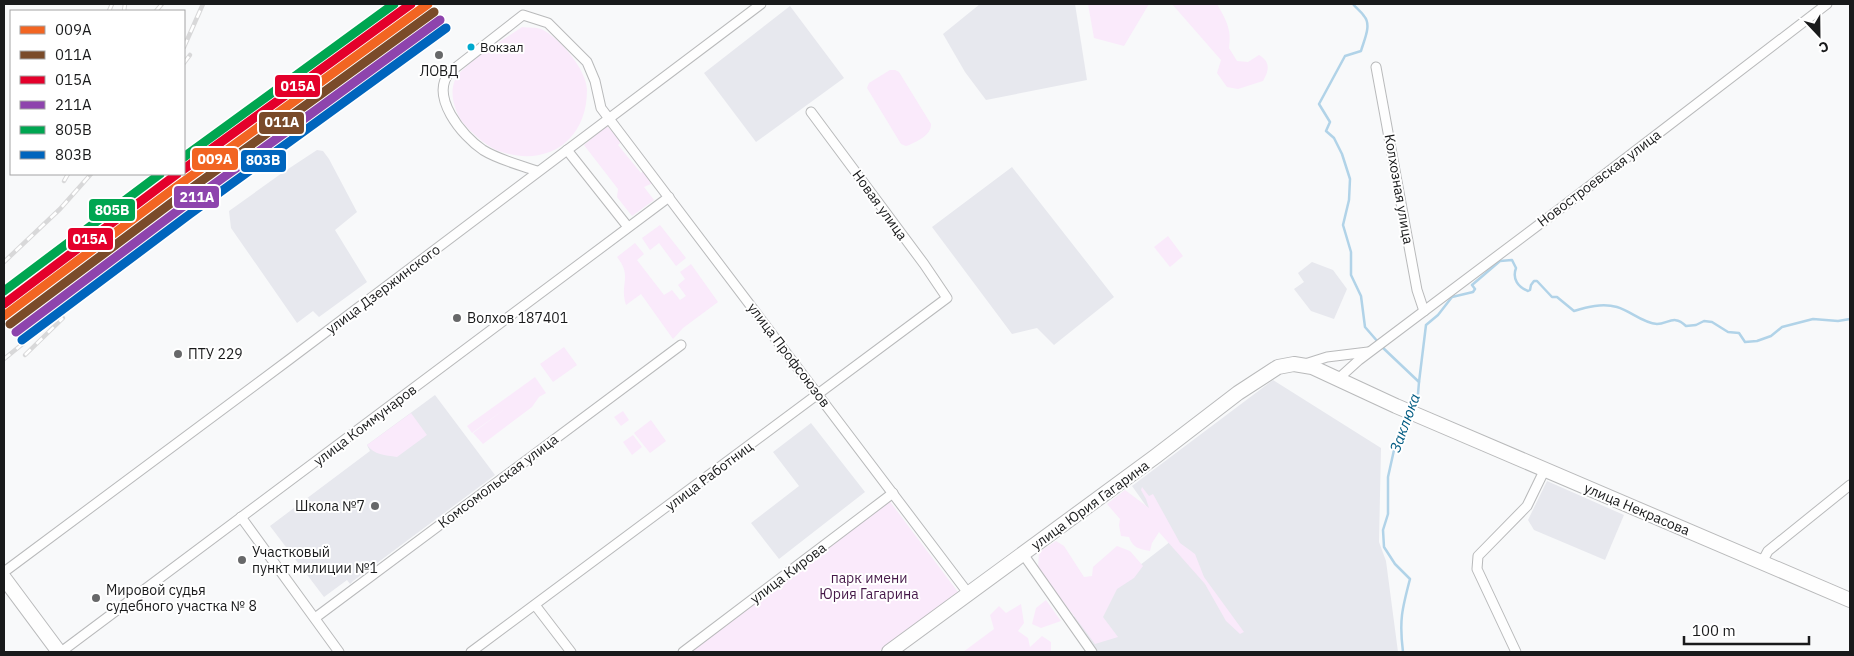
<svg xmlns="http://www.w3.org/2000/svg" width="1854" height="656" viewBox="0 0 1854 656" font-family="'IBM Plex Sans',sans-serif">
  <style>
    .built { fill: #e7e8ee }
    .green { fill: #faeafb }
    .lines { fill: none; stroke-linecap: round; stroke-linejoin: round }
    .stream { stroke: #b1d3e8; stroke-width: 2.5 }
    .minor-casing { stroke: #b9babb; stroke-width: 11 }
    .secondary-casing { stroke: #b9babb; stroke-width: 16 }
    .minor { stroke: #fefefe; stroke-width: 9 }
    .secondary { stroke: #fefefe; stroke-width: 14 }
    .rail-casing { stroke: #d8d8d9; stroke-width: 4.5 }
    .rail { stroke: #fff; stroke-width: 2.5; stroke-dasharray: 8; stroke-linecap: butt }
    .rail-1-casing { stroke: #fff; stroke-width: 12 }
    .rail-2-casing { stroke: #fff; stroke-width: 12 }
    .rail-3-casing { stroke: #fff; stroke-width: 12 }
    .rail-4-casing { stroke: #fff; stroke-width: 12 }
    .rail-5-casing { stroke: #fff; stroke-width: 12 }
    .rail-6-casing { stroke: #fff; stroke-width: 12 }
    .rail-1 { stroke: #f26522; stroke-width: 9 }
    .rail-2 { stroke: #7a4b2a; stroke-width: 9 }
    .rail-3 { stroke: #e4002b; stroke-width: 9 }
    .rail-4 { stroke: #8e44ad; stroke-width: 9 }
    .rail-5 { stroke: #00a651; stroke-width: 9 }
    .rail-6 { stroke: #0065bd; stroke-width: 9 }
    .bus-dot { fill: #00a9ce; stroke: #fff; stroke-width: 2 }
    .poi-dot { fill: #676869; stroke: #fff; stroke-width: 2 }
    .labels { text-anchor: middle; stroke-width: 4; stroke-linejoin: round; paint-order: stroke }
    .bus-label { font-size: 13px; fill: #191a1b; stroke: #fff; text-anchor: start }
    .poi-label { font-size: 14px; fill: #191a1b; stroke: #fff; text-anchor: start }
    .street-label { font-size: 14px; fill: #191a1b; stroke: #fff }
    .park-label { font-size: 14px; fill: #461949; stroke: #fff }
    .water-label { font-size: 15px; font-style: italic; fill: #005b82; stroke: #fff }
    .line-badge { stroke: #fff; stroke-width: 2 }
    .badge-label { font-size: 14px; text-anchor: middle; font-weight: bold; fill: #fff }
  </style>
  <rect width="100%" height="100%" fill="#f8f9fa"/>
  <g class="built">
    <path d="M980,4H1075L1087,80L986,100L965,72L943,34Z"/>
    <path d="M790,6L844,78L756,142L704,73Z"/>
    <path d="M317,150L323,151L329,159L357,212L335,230L367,282L319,317L313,311L297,323L231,228L229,211L282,173Z"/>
    <path d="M1012,167L1114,297L1054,345L1037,328L1012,334L932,227Z"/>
    <path d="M1312,262L1333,270L1347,289L1334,319L1311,311L1294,289L1304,282L1298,273Z"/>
    <path d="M1273,380L1381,448L1379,542L1386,561L1398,652H1095L1072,618L1171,541L1132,486Z"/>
    <path d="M435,395L495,475L353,581L350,584L347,580L324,597L270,526L370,451L367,445Z"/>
    <path d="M811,423L865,492L779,559L751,523L799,486L773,452Z"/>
    <path d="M1547,481L1624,515L1605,560L1534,530L1528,520Z"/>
  </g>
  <g class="green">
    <path d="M1088,4H1149L1124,46L1094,38Z"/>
    <path d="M1172,4H1217C1226,20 1232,29 1229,48L1237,61L1248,62L1259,55C1271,62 1269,71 1263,81L1238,89L1227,87L1217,73L1221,60Z"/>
    <path d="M522,27C528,28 536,27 541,29C559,37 587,70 587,90C587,143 544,169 496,150C484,144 473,134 464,124C455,113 448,92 456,78C466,62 506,38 522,27Z"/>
    <path d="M890,70H895L899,72L931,124C932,135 915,143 906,146L901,144L867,88L869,83Z"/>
    <path d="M607,126L621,142L618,145L641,173L645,170L653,183L644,187L654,200L632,216L617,197L618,189L584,145Z"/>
    <path d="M660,225L686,258L676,266L659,243L650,250L642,238Z"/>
    <path d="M1168,236L1183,256L1170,267L1154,247Z"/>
    <path d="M635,243L644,254L637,260L664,295L672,290L680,300L686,296L678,285L685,279L680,272L691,264L718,302L683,328L673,339L641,294L626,305C619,284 633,277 617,257Z"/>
    <path d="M564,347L577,365L553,382L540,364Z"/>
    <path d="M535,377L546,393L539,397L532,407L483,444L473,433L506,408L472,433L467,426Z"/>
    <path d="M623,411L629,420L621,426L614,417Z"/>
    <path d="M411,413L427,435L397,457C385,455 374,455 367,445Z"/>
    <path d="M651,420L666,441L650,453L634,433Z"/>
    <path d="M633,435L642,447L632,455L623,442Z"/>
    <path d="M1142,487L1149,496L1153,494L1180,543L1195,554L1204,577L1244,632L1240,634L1226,621L1205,584L1159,532L1152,543L1150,551C1139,549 1133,548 1129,537L1121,536L1119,525L1120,519L1107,504L1125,490L1149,508L1146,499L1141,490Z"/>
    <path d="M888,499L958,592L878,652H686Z"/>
    <path d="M1056,541L1064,546L1084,577L1092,576L1093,567L1117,546L1130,551L1143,566L1134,578L1117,589L1103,617L1118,637L1095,644L1038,568L1039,552Z"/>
    <path d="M1046,600L1061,621L1041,628L1032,624L1036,608Z"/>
    <path d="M1021,604L1024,623L1018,631L1028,638L1030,647L1042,636L1051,642V652H963L994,629L990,615L999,606L1006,613Z"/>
  </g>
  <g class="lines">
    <g class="stream">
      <path d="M1353,4C1356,8 1361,11 1364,16C1372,25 1364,40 1361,51L1345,56L1319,104L1330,122L1326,131L1334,138L1342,154L1350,179L1349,200L1343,225L1351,252V275L1361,296L1365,327L1378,342"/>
      <path d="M1381,346L1419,382L1418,394L1411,408"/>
      <path d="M1419,382L1426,325L1438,315L1452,297L1473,292L1475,289L1472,285L1500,261L1512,260L1516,268C1512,279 1518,287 1528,291L1530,290L1531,285L1534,281H1537L1552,297H1557L1574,311C1587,307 1602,303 1617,307C1631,311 1642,323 1657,324C1668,324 1674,314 1686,326L1696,325L1704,321L1712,322L1728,332L1739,333L1745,342L1757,341L1771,336L1782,327L1813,319L1838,321L1850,319"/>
      <path d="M1403,652C1399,621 1402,609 1410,579L1395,564L1384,547L1383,530L1388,514V477L1394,450L1407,415"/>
    </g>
    <g class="minor-casing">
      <g id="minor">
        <path d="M1376,67L1417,290L1424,311"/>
        <path d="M567,150L628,227"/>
        <path d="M537,171C520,165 499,160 483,150C462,136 429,96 450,72L523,15L548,23L587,62L595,81L601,108L968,593"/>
        <path d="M1305,364L1327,357L1368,352"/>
        <path d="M1338,379L1359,360L1561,208L1827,4"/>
        <path d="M241,517L339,652"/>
        <path d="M1023,554L1092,652"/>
        <path d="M1762,562L1768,551L1850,485"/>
        <path d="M4,572L290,359L761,4"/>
        <path d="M535,605L571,652"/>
        <path d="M315,618L681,345"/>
        <path d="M61,652L669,197"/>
        <path d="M471,652L947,298L924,264L811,112"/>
        <path d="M683,652L893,493"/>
        <path d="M1516,652L1477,569L1478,556L1527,506L1545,469"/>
      </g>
    </g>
    <g class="secondary-casing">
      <g id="secondary">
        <path d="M4,578L59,652"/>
        <path d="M889,652L1156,456L1238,393L1278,367L1294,364L1312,367L1396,406L1850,600"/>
      </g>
    </g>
    <use href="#minor" class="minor"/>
    <use href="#secondary" class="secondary"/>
    <g class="rail-casing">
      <g id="rail">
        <path d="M109,11L112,4"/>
        <path d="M124,11L125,4"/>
        <path d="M156,11L162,4"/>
        <path d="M184,47L203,4"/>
        <path d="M184,63L190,55"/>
        <path d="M64,181L68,174"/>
        <path d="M4,262L60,209L91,174"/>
        <path d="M25,355L63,318"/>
        <path d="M4,359L94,286L157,237L226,175"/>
      </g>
    </g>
    <use href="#rail" class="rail"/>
    <g class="rail-1-casing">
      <path id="rail-1" d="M4,316L172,190L428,4"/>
    </g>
    <g class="rail-2-casing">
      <path id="rail-2" d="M10,324L178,198L434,12"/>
    </g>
    <g class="rail-3-casing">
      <g id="rail-3">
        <path d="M184,169L411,4"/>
        <path d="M4,304L177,174"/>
      </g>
    </g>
    <g class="rail-4-casing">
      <path id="rail-4" d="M16,332L184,206L440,20"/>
    </g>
    <g class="rail-5-casing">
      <g id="rail-5">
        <path d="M184,157L394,4"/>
        <path d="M4,291L160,174"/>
      </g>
    </g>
    <g class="rail-6-casing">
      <path id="rail-6" d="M22,340L190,214L446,28"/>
    </g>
    <use href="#rail-1" class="rail-1"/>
    <use href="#rail-2" class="rail-2"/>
    <use href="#rail-3" class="rail-3"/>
    <use href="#rail-4" class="rail-4"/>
    <use href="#rail-5" class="rail-5"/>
    <use href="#rail-6" class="rail-6"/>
  </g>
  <circle class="bus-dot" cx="471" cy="47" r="4.5"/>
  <g class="poi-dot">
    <circle cx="439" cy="55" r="5"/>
    <circle cx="457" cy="318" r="5"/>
    <circle cx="178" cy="354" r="5"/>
    <circle cx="375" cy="506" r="5"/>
    <circle cx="242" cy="560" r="5"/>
    <circle cx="96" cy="598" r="5"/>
  </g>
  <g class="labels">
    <g class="bus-label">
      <text x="480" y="52">Вокзал</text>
    </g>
    <g class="poi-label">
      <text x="439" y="76" text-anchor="middle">ЛОВД</text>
      <text x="467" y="323">Волхов 187401</text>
      <text x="188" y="359">ПТУ 229</text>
      <text x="365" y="511" text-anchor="end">Школа №7</text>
      <text x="252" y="557">Участковый<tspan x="252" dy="16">пункт милиции №1</tspan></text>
      <text x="106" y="595">Мировой судья<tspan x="106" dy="16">судебного участка № 8</tspan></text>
    </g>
    <g class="street-label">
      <text transform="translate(1599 178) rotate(-37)" y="5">Новостроевская улица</text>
      <text transform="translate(1399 189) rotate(80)" y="5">Колхозная улица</text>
      <text transform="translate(880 205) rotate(54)" y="5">Новая улица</text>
      <text transform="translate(383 289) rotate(-37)" y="5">улица Дзержинского</text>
      <text transform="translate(789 355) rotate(53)" y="5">улица Профсоюзов</text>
      <text transform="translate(365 425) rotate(-37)" y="5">улица Коммунаров</text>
      <text transform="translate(709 476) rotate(-37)" y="5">улица Работниц</text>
      <text transform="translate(498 481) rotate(-37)" y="5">Комсомольская улица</text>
      <text transform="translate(1090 505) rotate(-36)" y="5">улица Юрия Гагарина</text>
      <text transform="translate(1637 509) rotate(23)" y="5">улица Некрасова</text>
      <text transform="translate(788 573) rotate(-37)" y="5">улица Кирова</text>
    </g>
    <g class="park-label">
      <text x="869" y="583">парк имени<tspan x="869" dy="16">Юрия Гагарина</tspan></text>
    </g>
    <g class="water-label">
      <text transform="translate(1405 423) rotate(-70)" y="5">Заклюка</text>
    </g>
  </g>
  <g class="line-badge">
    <rect x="274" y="74" width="47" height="24" rx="5" fill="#e4002b"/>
    <rect x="258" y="111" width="47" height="24" rx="5" fill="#7a4b2a"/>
    <rect x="191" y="147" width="48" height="24" rx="5" fill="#f26522"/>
    <rect x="240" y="149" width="47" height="24" rx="5" fill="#0065bd"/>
    <rect x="173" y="185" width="47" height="24" rx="5" fill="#8e44ad"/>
    <rect x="88" y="198" width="48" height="24" rx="5" fill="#00a651"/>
    <rect x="67" y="227" width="47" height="24" rx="5" fill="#e4002b"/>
  </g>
  <g class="badge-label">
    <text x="298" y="91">015А</text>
    <text x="282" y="127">011А</text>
    <text x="215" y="164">009А</text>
    <text x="263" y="165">803В</text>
    <text x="197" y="202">211А</text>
    <text x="112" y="215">805В</text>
    <text x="90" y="244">015А</text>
  </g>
  <rect width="1854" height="656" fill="none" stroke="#191a1b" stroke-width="10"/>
  <rect x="10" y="10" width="175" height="165" fill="#ffffff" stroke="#a3a3a4"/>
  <rect x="20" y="26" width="25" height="8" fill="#f26522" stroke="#a3a3a4"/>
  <text x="55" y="35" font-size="15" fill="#191a1b">009А</text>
  <rect x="20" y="51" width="25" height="8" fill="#7a4b2a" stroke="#a3a3a4"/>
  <text x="55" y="60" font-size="15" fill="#191a1b">011А</text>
  <rect x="20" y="76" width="25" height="8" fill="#e4002b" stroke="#a3a3a4"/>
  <text x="55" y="85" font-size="15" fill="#191a1b">015А</text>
  <rect x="20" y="101" width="25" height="8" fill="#8e44ad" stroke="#a3a3a4"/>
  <text x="55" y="110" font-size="15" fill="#191a1b">211А</text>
  <rect x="20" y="126" width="25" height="8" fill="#00a651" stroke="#a3a3a4"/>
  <text x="55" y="135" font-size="15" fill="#191a1b">805В</text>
  <rect x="20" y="151" width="25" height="8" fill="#0065bd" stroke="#a3a3a4"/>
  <text x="55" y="160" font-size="15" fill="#191a1b">803В</text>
  <g transform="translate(1819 35) rotate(158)" stroke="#ffffff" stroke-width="4" paint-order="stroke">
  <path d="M0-4L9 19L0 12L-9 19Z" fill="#191a1b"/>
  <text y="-8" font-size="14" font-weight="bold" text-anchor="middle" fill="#191a1b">С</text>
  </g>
  <path d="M1684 636v8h125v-8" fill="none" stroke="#191a1b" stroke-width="2.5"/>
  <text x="1692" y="636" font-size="15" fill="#191a1b" stroke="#ffffff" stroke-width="4" paint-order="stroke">100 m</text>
</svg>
